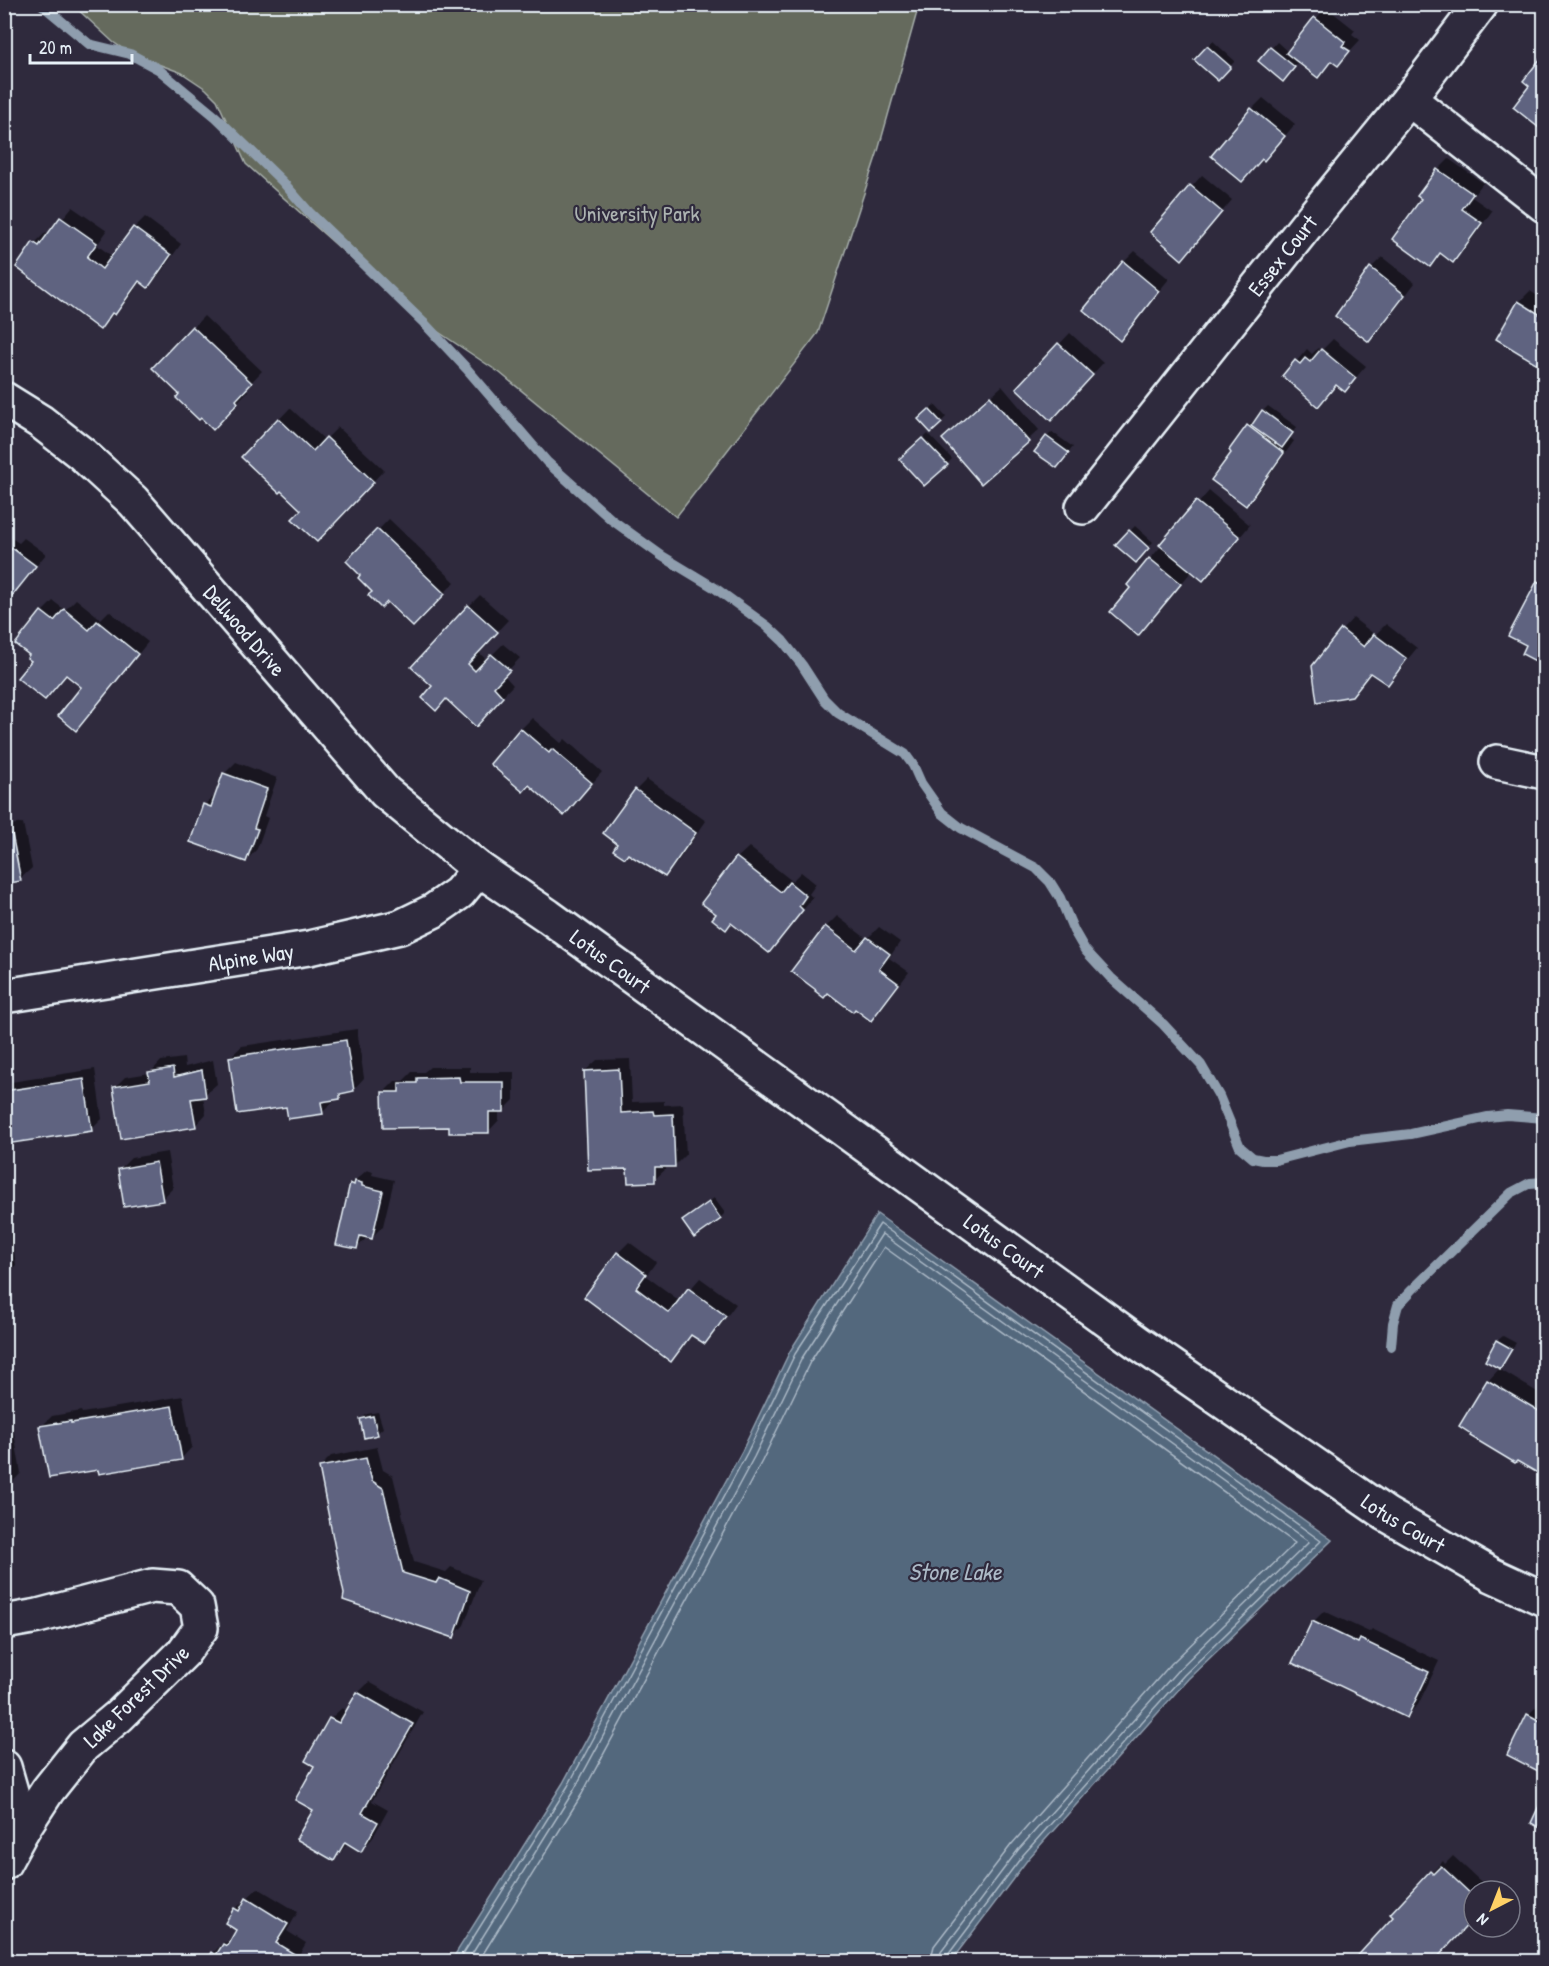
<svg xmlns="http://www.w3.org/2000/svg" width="1549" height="1966" viewBox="0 0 1549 1966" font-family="'Patrick Hand',sans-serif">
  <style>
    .green { fill: #656a5d; stroke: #a6aeaa; stroke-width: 1.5 }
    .water { fill: #53677d; stroke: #8f9eae; stroke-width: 1.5 }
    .shadow { fill: #0007 }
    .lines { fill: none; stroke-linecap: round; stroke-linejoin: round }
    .shore { stroke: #acbac7; stroke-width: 1.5 }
    .stream { stroke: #8f9eae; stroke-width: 10 }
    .building { fill: #5e6380; stroke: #e8f1f8; stroke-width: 1.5 }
    .minor-casing { stroke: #e8f1f8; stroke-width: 38 }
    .minor { stroke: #2f2a3d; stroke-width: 33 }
    .labels { text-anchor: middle; stroke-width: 4.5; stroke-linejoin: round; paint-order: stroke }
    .park-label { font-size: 22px; fill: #adb4b2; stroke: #2f2a3d }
    .street-label { font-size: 22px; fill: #e8f1f8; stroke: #2f2a3d }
    .water-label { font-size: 24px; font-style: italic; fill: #acbac7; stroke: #2f2a3d }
  </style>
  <rect width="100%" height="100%" fill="#2f2a3d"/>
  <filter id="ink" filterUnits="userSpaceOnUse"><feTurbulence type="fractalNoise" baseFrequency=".0167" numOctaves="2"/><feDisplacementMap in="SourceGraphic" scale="12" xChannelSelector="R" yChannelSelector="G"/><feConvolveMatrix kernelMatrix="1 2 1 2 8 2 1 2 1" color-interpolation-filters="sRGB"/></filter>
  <g filter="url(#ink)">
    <path class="green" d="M73,5H919L878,151L818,333L676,517L500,373L419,319L246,164L217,100L206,89L182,73L131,54L113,42Z"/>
    <path class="water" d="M877,1214L1332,1540L1188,1679L1028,1859L951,1961H451L563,1783L742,1451L790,1351Z"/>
    <g class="shadow">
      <path d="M1326,7L1355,30L1352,34L1360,40L1338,64L1333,60L1318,76L1299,61L1288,75L1260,61L1277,42L1288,52Z"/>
      <path d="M1213,41L1235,61L1218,79L1208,47Z"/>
      <path d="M1544,57V130L1515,107L1531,86L1525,81Z"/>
      <path d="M1263,98L1295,124L1275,148L1242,180L1252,109Z"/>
      <path d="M1449,159L1483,183L1472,197L1492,211L1464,250L1453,261L1442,253L1430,265L1423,199L1438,170Z"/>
      <path d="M1202,175L1232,200L1193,246L1152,232Z"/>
      <path d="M72,207L107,231L97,245L113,257L134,228L145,217L181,244L159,275L148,286L141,281L126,302L99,328L35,243L46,232L49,235Z"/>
      <path d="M1135,251L1169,279L1120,338L1124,262Z"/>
      <path d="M1382,257L1415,283L1380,329L1368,340L1371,268Z"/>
      <path d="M1530,291L1544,300V366L1498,338L1519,302Z"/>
      <path d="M204,316L262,371L246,388L248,391L213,427L181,394L193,327Z"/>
      <path d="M1070,333L1103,363L1062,408L1018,388Z"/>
      <path d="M1333,339L1366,366L1345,390L1337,384L1318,405L1284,376L1307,349L1312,354L1318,348L1321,351Z"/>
      <path d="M1002,386L1039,430L981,482L955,428Z"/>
      <path d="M935,405L946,417L941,422L920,419Z"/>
      <path d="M1268,406L1297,427L1289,437L1294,441L1257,493L1246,504L1233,452L1248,426Z"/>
      <path d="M290,408L325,440L338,427L384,470L328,529L243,457Z"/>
      <path d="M1052,432L1073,447L1062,461L1047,437Z"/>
      <path d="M928,434L952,459L947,464L901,459Z"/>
      <path d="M1209,491L1250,525L1214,568L1192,571L1138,634L1132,587L1150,559Z"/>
      <path d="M389,519L455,582L413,625L387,600L374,592L362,575L348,561Z"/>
      <path d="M1135,526L1153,542L1141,556L1130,531Z"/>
      <path d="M4,529L10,534L8,536L19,543L24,538L46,554L4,606Z"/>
      <path d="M1544,576V661L1542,663L1528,645L1538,582Z"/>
      <path d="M480,595L508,620L478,652L487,660L503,644L520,658L504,675L513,685L487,713L447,698L434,686L469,606Z"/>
      <path d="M76,599L101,619L109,611L148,642L87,718L76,729L83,687L67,674L45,698L33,660L42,612L53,601L65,610Z"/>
      <path d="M1353,618L1375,635L1386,624L1417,648L1388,683L1372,672L1352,695L1314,667L1342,630Z"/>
      <path d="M532,718L561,743L565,739L602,772L575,803L521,729Z"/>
      <path d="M236,762L277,778L264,816L268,818L257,849L246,861L204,805L217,794L224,774Z"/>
      <path d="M647,779L706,821L676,864L665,875L619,844L636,790Z"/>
      <path d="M23,823L32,868L20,879L4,882V826Z"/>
      <path d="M749,847L792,881L801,872L816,884L809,894L813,898L769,951L732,922L726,928L737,858Z"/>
      <path d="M837,916L867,939L879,927L900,942L889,958L909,972L882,1008L870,1019L829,992L819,990L826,927Z"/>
      <path d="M357,1029L364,1078L353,1090L346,1091L340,1097L333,1099L334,1101L323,1112L230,1057L242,1046Z"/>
      <path d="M184,1058L185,1067L213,1060L217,1084L203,1096L206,1114L195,1126L114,1088L125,1077L150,1073L161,1061Z"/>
      <path d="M630,1059L632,1102L664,1101V1105L683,1104L686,1154L675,1165L666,1166V1169L654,1180L585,1071L597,1060Z"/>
      <path d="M430,1067H470V1072H514V1100L503,1111H499V1120L488,1132L450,1126L383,1093L395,1081H403L412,1072H424Z"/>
      <path d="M95,1069L102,1119L91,1130L8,1142L4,1123V1088L11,1082Z"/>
      <path d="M167,1152L173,1188L162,1199L120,1169L131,1158Z"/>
      <path d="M367,1170L373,1172L372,1175L394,1180L383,1226L372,1237L368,1236L357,1248L351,1184Z"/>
      <path d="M714,1198L725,1213L720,1218L684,1221Z"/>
      <path d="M4,1203H7L16,1265L4,1277Z"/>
      <path d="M629,1242L656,1262L646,1276L680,1301L700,1278L736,1304L716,1331L704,1342L693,1334L671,1360L618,1253Z"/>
      <path d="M1503,1336L1516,1343L1500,1367L1497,1341Z"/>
      <path d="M1499,1369L1544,1396V1469L1541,1473L1488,1381Z"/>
      <path d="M183,1396L192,1447L181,1459L41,1427L52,1416L81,1411L82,1413Z"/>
      <path d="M378,1412L383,1428L377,1433L361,1419L367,1414Z"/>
      <path d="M12,1421L21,1473L10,1485L4,1486V1422Z"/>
      <path d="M377,1447L383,1470L393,1476L414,1562L446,1572L451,1567L481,1580L464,1625L453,1637L345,1594L320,1467L331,1456Z"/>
      <path d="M1324,1611L1369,1632L1372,1629L1439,1661L1418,1705L1406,1716L1313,1622Z"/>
      <path d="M369,1682L423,1712L372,1801L388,1810L372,1839L361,1850L348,1843L334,1860L315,1810L316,1766L307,1761L330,1719L342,1708L348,1711L358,1693Z"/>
      <path d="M1539,1704L1544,1706V1772L1509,1754L1528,1715Z"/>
      <path d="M1453,1856L1491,1891H1474V1917L1448,1945L1392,1914L1443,1861L1445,1864Z"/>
      <path d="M258,1888L298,1912L287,1931L306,1943L295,1962H208L213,1953L224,1942L226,1943L236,1933L238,1930L235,1909Z"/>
    </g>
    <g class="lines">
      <g class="shore">
        <path d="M458,1962L568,1786L747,1453L795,1354L880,1224L1321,1541L1184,1675L1023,1855L948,1955L947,1962"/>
        <path d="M467,1962L574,1790L754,1457L802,1358L882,1234L1309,1542L1178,1670L1018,1850L941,1952L939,1962"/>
        <path d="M478,1962L582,1794L762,1461L810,1362L884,1247L1295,1543L1171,1664L1011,1845L934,1946L930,1962"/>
      </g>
      <g class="stream">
        <path d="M41,4L89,44L130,54L158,69L216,117L282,181L309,212L424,323L467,369L547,462L612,520L662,556L715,588L767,626L783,641L802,665L824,699L838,713L905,754L913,765L921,783L942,813L961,828L1036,868L1050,882L1060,898L1074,931L1085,950L1111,978L1163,1024L1201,1065L1219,1096L1240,1147L1253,1158L1263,1160H1276L1350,1141L1411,1134L1488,1117L1507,1115L1544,1118"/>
        <path d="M1391,1346L1393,1323L1398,1305L1412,1290L1511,1193L1530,1183L1544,1182"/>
      </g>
    </g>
    <g class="building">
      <path d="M1314,17L1345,42L1342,46L1350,51L1338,66L1331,61L1318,78L1286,53Z"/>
      <path d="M1207,46L1231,67L1218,81L1194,60Z"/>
      <path d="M1270,47L1295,67L1283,82L1258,61Z"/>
      <path d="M1544,54V132L1513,107L1529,86L1523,81Z"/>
      <path d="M1251,108L1285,136L1264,161L1262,159L1242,182L1211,156Z"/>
      <path d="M1437,169L1473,194L1462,209L1482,223L1453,263L1440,253L1430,267L1392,239L1421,199L1417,196Z"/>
      <path d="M1190,185L1222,212L1182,260L1150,232Z"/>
      <path d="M60,217L97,243L87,257L102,269L133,227L171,255L148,288L139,281L115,315L112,313L100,330L16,267L33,242L39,246Z"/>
      <path d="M1123,261L1159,291L1120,341L1083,310Z"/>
      <path d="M1370,267L1405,295L1369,342L1335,316Z"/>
      <path d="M1518,301L1544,317V368L1496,339Z"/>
      <path d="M192,326L252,383L236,400L238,403L213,430L201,418L199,420L176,398L179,394L152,368Z"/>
      <path d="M1058,343L1093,375L1051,421L1016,388Z"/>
      <path d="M1321,349L1356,378L1345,392L1336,385L1318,407L1282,376L1295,360L1300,364L1305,358L1310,362Z"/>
      <path d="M990,396L1029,442L981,484L942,439Z"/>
      <path d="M929,409L942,423L931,433L918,419Z"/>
      <path d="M1262,410L1293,433L1282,448L1251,426Z"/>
      <path d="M278,418L313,451L326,437L374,482L317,542L292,519L301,510L281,491L279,493L241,457Z"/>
      <path d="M1247,425L1284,453L1246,506L1211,480L1231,453L1229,450Z"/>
      <path d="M1046,436L1069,453L1057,468L1034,452Z"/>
      <path d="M922,438L948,465L924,486L899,459Z"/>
      <path d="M1196,501L1240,537L1203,581L1159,545Z"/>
      <path d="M377,529L445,594L413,627L387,602L381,608L368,595L372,592L358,578L360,575L346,561Z"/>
      <path d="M1129,530L1149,548L1136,563L1115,545Z"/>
      <path d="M12,548L36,566L4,606V552L7,554Z"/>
      <path d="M1149,558L1181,584L1138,636L1110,612L1130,588L1127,585Z"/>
      <path d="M1537,581L1544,585V661L1543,665L1522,654L1526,645L1508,636Z"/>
      <path d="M468,605L498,632L468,664L475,671L491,654L510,670L494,687L503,697L476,727L446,699L436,711L422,698L432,686L411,667Z"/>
      <path d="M64,609L89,630L97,621L138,654L76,731L58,716L81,687L66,675L45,700L17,678L31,661L27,658L29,655L15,644L41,611L54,621Z"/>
      <path d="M1341,629L1364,647L1374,634L1407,659L1388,685L1370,673L1352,696L1317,702L1312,666Z"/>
      <path d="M520,728L549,753L552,749L592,783L564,816L529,785L523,792L490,764Z"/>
      <path d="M223,773L267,789L254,828L258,829L246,862L190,842L203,804L211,807Z"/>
      <path d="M635,789L696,833L665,877L628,854L625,858L613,850L617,844L603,833Z"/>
      <path d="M12,834L21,881L4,884V835Z"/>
      <path d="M736,857L781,892L789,882L806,896L799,906L803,910L769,953L731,923L726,930L712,919L716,914L701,903Z"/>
      <path d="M825,926L856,950L867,937L890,954L879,969L899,984L871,1021L855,1009L853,1012L828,993L824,998L815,991L816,990L791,971Z"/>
      <path d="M346,1040L354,1091L340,1094V1099L321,1102L323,1114L288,1119L286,1107L237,1114L229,1057Z"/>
      <path d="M173,1068L174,1077L202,1070L206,1097L191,1099L196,1127L121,1139L113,1087L150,1081L148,1072Z"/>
      <path d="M619,1069L621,1113L653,1111L654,1115L673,1114L675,1167H655V1182L628,1183L627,1169L588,1170L584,1071Z"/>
      <path d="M459,1077L460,1082H504V1112H489V1133H449V1127L383,1128L382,1092H399V1083H417V1078Z"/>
      <path d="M84,1079L92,1131L6,1144L4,1091Z"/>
      <path d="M156,1162L163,1201L124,1207L118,1169Z"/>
      <path d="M355,1181L362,1183V1186L383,1191L372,1239L360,1236L357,1249L336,1245L350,1183L354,1185Z"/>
      <path d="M709,1202L721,1219L694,1238L682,1221Z"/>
      <path d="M617,1252L646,1274L636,1288L669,1313L688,1288L726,1316L705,1344L691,1335L671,1362L584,1297Z"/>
      <path d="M1496,1340L1512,1349L1500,1369L1485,1361Z"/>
      <path d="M1487,1380L1544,1414V1469L1541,1475L1517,1461L1515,1463L1470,1436L1471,1434L1459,1426Z"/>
      <path d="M172,1406L182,1460L99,1474L98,1470L49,1478L39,1426L71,1421V1423Z"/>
      <path d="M373,1416L378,1435L364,1438L360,1419Z"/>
      <path d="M4,1451L11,1486L4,1487Z"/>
      <path d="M366,1458L372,1481L383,1488L403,1573L436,1583L439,1578L470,1591L454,1638L343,1600L344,1594L319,1467Z"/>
      <path d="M1312,1621L1358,1643L1360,1639L1429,1672L1407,1718L1292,1663Z"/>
      <path d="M357,1692L413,1724L362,1813L378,1822L361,1852L345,1842L334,1861L296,1839L313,1810L295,1800L314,1766L305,1761L329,1718L339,1723Z"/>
      <path d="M1527,1714L1544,1723V1774L1507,1755Z"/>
      <path d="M1544,1795V1830L1531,1823Z"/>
      <path d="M1441,1866L1474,1897V1918L1437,1958L1434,1956L1429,1962H1352L1393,1917L1390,1914L1430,1871L1433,1874Z"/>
      <path d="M246,1898L288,1924L276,1943L296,1955L292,1962H206L212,1952L216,1955L223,1944L227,1946L236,1930L225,1923L234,1908L239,1911Z"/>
    </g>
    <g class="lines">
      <g class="minor-casing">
        <g id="minor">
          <path d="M1409,99L1544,205"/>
          <path id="s1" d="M4,399L41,422L82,454L133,501L385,792L479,869L548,916L1137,1342L1386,1514L1492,1575L1544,1599"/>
          <path id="s2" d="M1083,507L1312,218L1409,99L1481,4"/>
          <path d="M1497,762L1544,772"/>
          <path id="s3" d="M4,996L309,948L400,927L433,911L459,893L479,869"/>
          <path d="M4,1622L38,1616L152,1586L178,1588L197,1606L201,1628L183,1653L119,1716L83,1746L48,1790L22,1830"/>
          <path d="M4,1767L22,1830L4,1863"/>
        </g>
      </g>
      <use href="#minor" class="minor"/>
    </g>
  </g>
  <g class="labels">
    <g class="park-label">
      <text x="637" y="221">University Park</text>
    </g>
    <g class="street-label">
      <text dy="8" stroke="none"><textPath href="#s2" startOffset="321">Essex Court</textPath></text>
      <text dy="8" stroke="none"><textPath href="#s1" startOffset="336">Dellwood Drive</textPath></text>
      <text dy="8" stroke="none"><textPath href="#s3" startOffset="250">Alpine Way</textPath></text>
      <text dy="8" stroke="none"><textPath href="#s1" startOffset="832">Lotus Court</textPath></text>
      <text dy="8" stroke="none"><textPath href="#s1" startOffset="1318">Lotus Court</textPath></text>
      <text dy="8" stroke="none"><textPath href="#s1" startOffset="1804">Lotus Court</textPath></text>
      <text transform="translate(136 1696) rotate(-44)" y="8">Lake Forest Drive</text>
    </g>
    <g class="water-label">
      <text x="955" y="1580">Stone Lake</text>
    </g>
  </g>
  <rect width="1549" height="1966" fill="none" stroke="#2f2a3d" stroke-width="24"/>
  <rect x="12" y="12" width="1525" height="1942" fill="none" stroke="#e8f1f8" stroke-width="2" filter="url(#ink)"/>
  <g transform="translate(1492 1909) rotate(222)"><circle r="28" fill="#2f2a3d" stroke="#797a88" stroke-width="1.5"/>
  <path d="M0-4.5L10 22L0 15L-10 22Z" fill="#ffd166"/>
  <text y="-9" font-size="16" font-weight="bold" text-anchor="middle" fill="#e8f1f8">N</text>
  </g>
  <path d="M30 54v9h102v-9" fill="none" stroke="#e8f1f8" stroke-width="3"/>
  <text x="39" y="54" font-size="18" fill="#e8f1f8" stroke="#2f2a3d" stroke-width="4.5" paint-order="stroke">20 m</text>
</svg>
